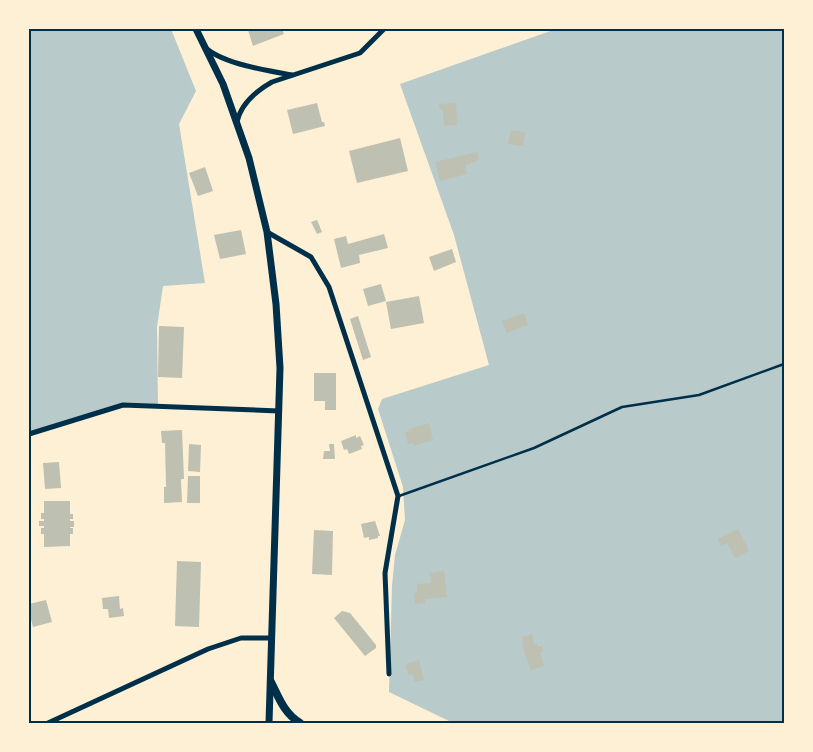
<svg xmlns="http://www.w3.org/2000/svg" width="813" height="752" viewBox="0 0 813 752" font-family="Lora,serif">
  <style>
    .green { fill: #b9caca }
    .building { fill: #bec0b2 }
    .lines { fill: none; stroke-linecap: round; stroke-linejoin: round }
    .service { stroke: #003049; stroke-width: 2.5 }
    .minor { stroke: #003049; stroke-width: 5 }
    .secondary { stroke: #003049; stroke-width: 7 }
    .trunk { stroke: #003049; stroke-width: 8 }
    .neatline { fill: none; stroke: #003049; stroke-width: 2 }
  </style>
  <rect width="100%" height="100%" fill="#fdf0d5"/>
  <g class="green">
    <path d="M29,29H171L196,91L179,124L205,283L163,286L157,327L158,406L123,405L29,434Z"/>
    <path d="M556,29H784V723H458L449,721L389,692L392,586L395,555L405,520L403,487L378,409L382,399L489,365L454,235L400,84Z"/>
  </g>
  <g class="building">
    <path d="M250,29H282L284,34L253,46L248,30Z"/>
    <path d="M317,103L322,122H324L325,126L293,134L287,110Z"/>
    <path d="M456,103L457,125L444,126L443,110H440L439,104Z"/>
    <path d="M511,130L525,132L523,146L508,144Z"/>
    <path d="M400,138L408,171L357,183L349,151Z"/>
    <path d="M477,152L479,160L465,166L467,174L440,181L435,162Z"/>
    <path d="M205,167L213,191L198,196L189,173Z"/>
    <path d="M317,220L322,232L317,234L311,222Z"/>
    <path d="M241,230L246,254L220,259L214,235Z"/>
    <path d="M384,234L388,248L359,255L360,263L341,268L334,239L346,236L348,244Z"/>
    <path d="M452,249L456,262L434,271L429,257Z"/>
    <path d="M381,284L386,301L368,306L363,289Z"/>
    <path d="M419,296L424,323L391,329L386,302Z"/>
    <path d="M524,313L528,325L507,333L502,321Z"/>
    <path d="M358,316L371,357L363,360L350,319Z"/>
    <path d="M159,326L184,327L182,378L158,377Z"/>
    <path d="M314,373H336V410H325V401H314Z"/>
    <path d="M429,423L433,440L413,446V443L408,444L405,432L409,431V429Z"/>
    <path d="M182,430L184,479H181L182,502L164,503V487H166L165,443H162L161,431Z"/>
    <path d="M356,435V438L360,436L364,445L361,446L362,449L349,454L347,449L344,450L341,441Z"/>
    <path d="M189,444L201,445L200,472L188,471Z"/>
    <path d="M329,444H334L335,459H323L324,451H330Z"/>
    <path d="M59,462L61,488L45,489L43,463Z"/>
    <path d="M188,476H200V503H187Z"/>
    <path d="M44,501H70V514H73V519H70V521H74V527H70V528H73V534H70V546L44,547V534H41V528H44V526H39V521H44V519H41V513H44Z"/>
    <path d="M375,521L380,536H378V538L369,540V537L364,538L361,524Z"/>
    <path d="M738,529L749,551L735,558L727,543L721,546L718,539Z"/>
    <path d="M314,530L333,531L332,575L312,574Z"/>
    <path d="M177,561L201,562L199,627L175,626Z"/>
    <path d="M444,571L447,597L425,599V603L415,604L414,593H417V584L431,583L430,573Z"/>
    <path d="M119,596L120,609L123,608L124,616L109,618L108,609H103L102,598Z"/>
    <path d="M46,600L52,622L33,627L29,612V604Z"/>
    <path d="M342,611L350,613L376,645V648L365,656L334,618Z"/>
    <path d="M532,634L534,644H537L538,647L542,646L543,651L540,652L544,666L531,670L523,648L522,637Z"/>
    <path d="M419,660L424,680L415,682L412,674L409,675L405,666L408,664V663Z"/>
  </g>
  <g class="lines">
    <path class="service" d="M399,496L534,448L622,407L699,395L784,364"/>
    <g class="minor">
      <path d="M207,49C225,64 269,71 292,75"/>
      <path d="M237,122C241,103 256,91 272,82L360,53L384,29"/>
      <path d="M267,232L311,257L329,287L398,496L385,573L389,674"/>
      <path d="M29,434L123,405L279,411"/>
      <path d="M48,723L208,649L241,638H272"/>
    </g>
    <path class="secondary" d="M196,29L223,84L249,158L267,232L276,304L280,368L269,723"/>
    <path class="trunk" d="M271,682C279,698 284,713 300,723"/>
  </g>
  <rect width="813" height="752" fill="none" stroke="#fdf0d5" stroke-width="60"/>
  <rect x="30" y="30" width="753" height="692" class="neatline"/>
</svg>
